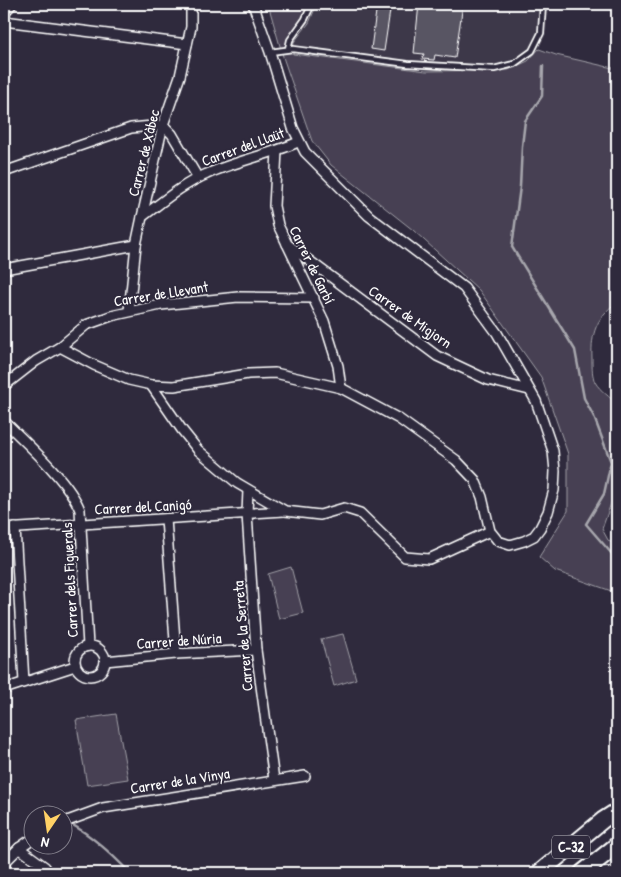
<svg xmlns="http://www.w3.org/2000/svg" width="621" height="877" viewBox="0 0 621 877" font-family="'Patrick Hand',sans-serif">
  <style>
    .built { fill: #3c3749 }
    .green { fill: #464152; stroke: #a2a0a8 }
    .lines { fill: none; stroke-linecap: round; stroke-linejoin: round }
    .stream { stroke: #a7a6ad; stroke-width: 2.5 }
    .building { fill: #595564; stroke: #fff }
    .service-casing { stroke: #fff; stroke-width: 8 }
    .minor-casing { stroke: #fff; stroke-width: 12 }
    .motorway-casing { stroke: #fff; stroke-width: 19 }
    .service { stroke: #2f2a3d; stroke-width: 4.5 }
    .minor { stroke: #2f2a3d; stroke-width: 9 }
    .motorway { stroke: #2f2a3d; stroke-width: 15 }
    .labels { text-anchor: middle; stroke-width: 4; stroke-linejoin: round; paint-order: stroke }
    .shield { fill: #2f2a3d; stroke: #c1bfc5; stroke-width: 1 }
    .shield-label { font-size: 14px; font-weight: bold; fill: #fff }
    .street-label { font-size: 15px; fill: #fff; stroke: #2f2a3d }
  </style>
  <rect width="100%" height="100%" fill="#2f2a3d"/>
  <filter id="ink" filterUnits="userSpaceOnUse"><feTurbulence type="fractalNoise" baseFrequency=".02" numOctaves="2"/><feDisplacementMap in="SourceGraphic" scale="10" xChannelSelector="R" yChannelSelector="G"/><feConvolveMatrix kernelMatrix="1 2 1 2 8 2 1 2 1" color-interpolation-filters="sRGB"/></filter>
  <g filter="url(#ink)">
    <path class="built" d="M317,4H549L546,34L539,49L528,61L508,70L426,71L292,54L294,42L309,23Z"/>
    <g class="green">
      <path d="M268,4H317L309,23L294,42L293,54L426,71L508,70L528,61L539,49L556,55L617,69V302C596,318 591,333 592,359C592,367 592,376 595,382C600,391 611,397 617,405V486L602,529L608,540L617,547V593L555,571L539,557L568,511V454L541,377L479,290L413,230L331,165L312,141L284,60Z"/>
      <path d="M291,567L303,613L279,619L268,574Z"/>
      <path d="M343,634L356,679L334,686L321,639Z"/>
      <path d="M116,714L128,779L87,785L76,720Z"/>
    </g>
    <g class="lines">
      <g class="stream">
        <path d="M543,66L542,96L525,121L522,146L520,187L512,247L575,350L584,398L594,417L611,462L604,494L586,524L612,554L617,557"/>
        <path d="M71,824C94,837 112,854 130,873"/>
      </g>
    </g>
    <g class="building">
      <path d="M377,4H391L384,51L371,49Z"/>
      <path d="M419,4H463L455,58L435,55L434,60L422,59L424,54L414,53Z"/>
    </g>
    <g class="lines">
      <g class="service-casing">
        <g id="service">
          <path d="M288,49L290,40L305,19L312,4"/>
          <path d="M270,52L293,49L408,64L494,69L514,64L532,51L541,33L543,4"/>
        </g>
      </g>
      <g class="minor-casing">
        <g id="minor">
          <path d="M4,13L12,4"/>
          <path d="M4,21L187,44"/>
          <path d="M277,151L274,206L278,225L324,321L338,366L341,388"/>
          <path d="M4,172L131,128L163,125L172,134L198,178"/>
          <path d="M142,217C162,202 183,184 207,174C236,161 269,155 298,142"/>
          <path d="M287,244L437,356L488,380L529,390"/>
          <path d="M4,269L136,245"/>
          <path d="M129,311L136,245L142,217L163,125L180,76L191,27V4"/>
          <path d="M60,347L94,365L129,380L151,385L174,386L248,374L275,373L341,388L399,419L456,460L475,480L482,497L490,531L498,541L510,545L524,541L534,536L540,528L548,512L554,490L555,471L553,451L536,401L497,333L464,288L369,216L305,152L293,128L270,52L253,4"/>
          <path d="M151,385L182,430L198,450L237,483L285,511L320,515L344,508L360,513L405,557L429,559L490,531"/>
          <path d="M4,386L36,361L60,347L86,325L111,316L161,305L238,297L314,298"/>
          <path d="M4,421C26,443 69,481 80,510L88,646"/>
          <path d="M248,490L247,514L256,650L274,780"/>
          <path d="M166,519L176,654"/>
          <path d="M15,528L24,682"/>
          <path d="M4,529L284,511"/>
          <circle cx="90" cy="661" r="15"/>
          <path d="M105,661L176,654L256,650"/>
          <path d="M4,689L75,666"/>
          <path d="M62,823L103,808L305,776"/>
          <path d="M19,848L45,867L48,873"/>
          <path d="M4,863L19,848L32,839"/>
        </g>
      </g>
      <g class="motorway-casing">
        <g id="motorway">
          <path d="M539,873L603,820L617,811"/>
          <path d="M582,873L617,845"/>
        </g>
      </g>
      <use href="#service" class="service"/>
      <use href="#minor" class="minor"/>
      <use href="#motorway" class="motorway"/>
    </g>
  </g>
  <g class="labels">
    <rect class="shield" x="552" y="835.5" width="38" height="23" rx="4"/>
    <g class="shield-label">
      <text x="571" y="852">C-32</text>
    </g>
    <g class="street-label">
      <text transform="translate(243 147) rotate(-20)" y="5">Carrer del Llaüt</text>
      <text transform="translate(144 153) rotate(-76)" y="5">Carrer de Xàbec</text>
      <text transform="translate(312 265) rotate(64)" y="5">Carrer de Garbí</text>
      <text transform="translate(161 294) rotate(-9)" y="5">Carrer de Llevant</text>
      <text transform="translate(410 317) rotate(35)" y="5">Carrer de Migjorn</text>
      <text transform="translate(143 507) rotate(-3)" y="5">Carrer del Canigó</text>
      <text transform="translate(70 580) rotate(-93)" y="5">Carrer dels Figuerals</text>
      <text transform="translate(243 636) rotate(-95)" y="5">Carrer de la Serreta</text>
      <text transform="translate(179 641) rotate(-4)" y="5">Carrer de Núria</text>
      <text transform="translate(180 781) rotate(-9)" y="5">Carrer de la Vinya</text>
    </g>
  </g>
  <rect width="621" height="877" fill="none" stroke="#2f2a3d" stroke-width="20"/>
  <rect x="10" y="10" width="601" height="857" fill="none" stroke="#fff" stroke-width="2" filter="url(#ink)"/>
  <g transform="translate(48 830) rotate(193)"><circle r="24" fill="#2f2a3d" stroke="#827f8b"/>
  <path d="M0-4L9 19L0 12L-9 19Z" fill="#ffd166"/>
  <text y="-8" font-size="14" font-weight="bold" text-anchor="middle" fill="#ffffff">N</text>
  </g>
</svg>
